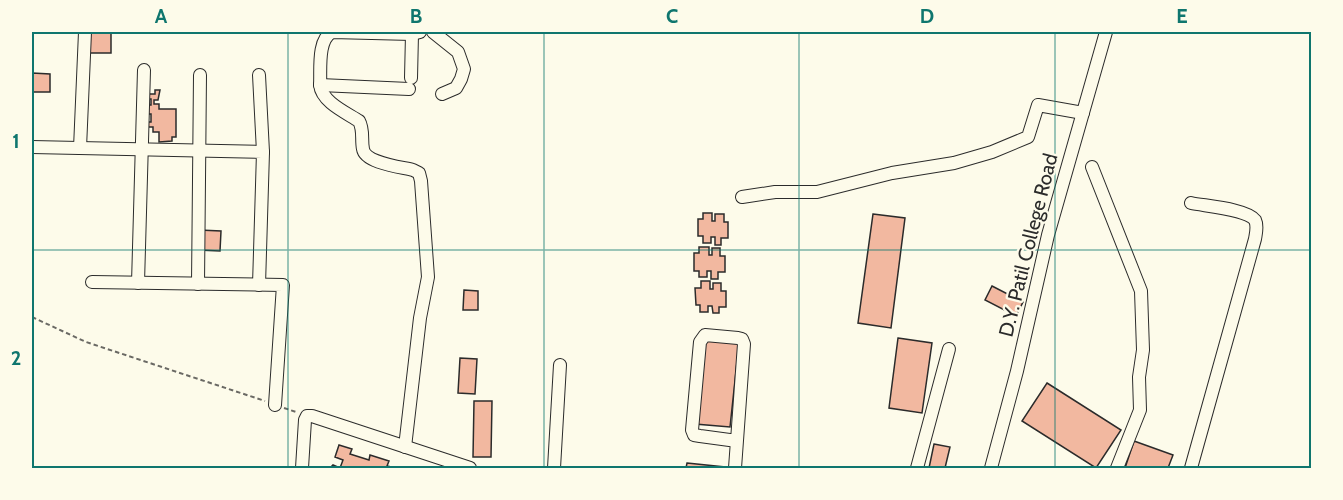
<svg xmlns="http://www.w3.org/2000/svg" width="1343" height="500" viewBox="0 0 1343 500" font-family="Cabin,sans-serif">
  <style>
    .building { fill: #f2b8a0; stroke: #2b2b2b; stroke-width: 1.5 }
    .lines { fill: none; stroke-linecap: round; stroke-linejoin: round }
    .minor-casing { stroke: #2b2b2b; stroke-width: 14 }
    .path { stroke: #6a6964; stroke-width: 2; stroke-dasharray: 4.5 3; stroke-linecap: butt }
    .minor { stroke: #fdfbea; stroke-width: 12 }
    .grid { fill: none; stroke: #0f766e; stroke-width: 1.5; stroke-opacity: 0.55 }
    .labels { text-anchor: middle; stroke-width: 4.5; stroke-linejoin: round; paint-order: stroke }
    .street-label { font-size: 20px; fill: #2b2b2b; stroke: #fdfbea }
    .neatline { fill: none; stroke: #0f766e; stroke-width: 2 }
    .grid-label { font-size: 20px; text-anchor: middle; font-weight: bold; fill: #0f766e }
  </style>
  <rect width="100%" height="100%" fill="#fdfbea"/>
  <g class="building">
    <path d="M87,32H111V53H86Z"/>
    <path d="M32,73L50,74V92H32Z"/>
    <path d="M155,90H160L158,100H154V104H159V109H176V137H172V141L159,142V132H153V127H148L147,122H151V114H148V105H151V99H148V94H155Z"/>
    <path d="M703,213H712V221H715V214H724V222H728V238H721V245H715V237H711V243H703V236H698V219H703Z"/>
    <path d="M873,214L905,218L891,328L858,323Z"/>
    <path d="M199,230L221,231L220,251L198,250Z"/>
    <path d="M699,247H709V255H712V248H720V256H725V272H718V279H711V271H707V277H699V271H694V253H699Z"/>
    <path d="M701,281H710V289H713V283H721V291H726V307H719V313H713L712,306H708V312H700V305H696L695,288H701Z"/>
    <path d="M992,286L1023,302L1016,316L985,300Z"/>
    <path d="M464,290L478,291V310H463Z"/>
    <path d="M898,338L932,343L922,413L889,408Z"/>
    <path d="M704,339L739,343L730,427L695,424Z"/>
    <path d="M460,358L477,359L475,394L458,393Z"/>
    <path d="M1047,383L1121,430L1096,468L1022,421Z"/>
    <path d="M474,401H492L491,457H473Z"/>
    <path d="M1134,441L1173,455L1168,468H1125Z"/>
    <path d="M934,444L950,447L945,468H929Z"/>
    <path d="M339,445L352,449L350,454L369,460L370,455L389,461L387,466L396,468H330L333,465L340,468L343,460L335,457Z"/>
    <path d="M687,463L725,467V468H686Z"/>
  </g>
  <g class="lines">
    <g class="minor-casing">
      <g id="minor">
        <path d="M433,32L458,52L464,69L461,79L456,88L442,94"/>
        <path d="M259,75L263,152"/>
        <path d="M411,78L412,34"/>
        <path d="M320,85L409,89"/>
        <path d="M32,147L263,152L259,285"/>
        <path d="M80,148L85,32"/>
        <path d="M1092,167L1141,291L1143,350L1139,377L1140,410L1117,468"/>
        <path d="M742,197L775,192H817L892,173L954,163L992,152L1028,137L1038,105L1083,113"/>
        <path d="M1191,203C1205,206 1247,209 1255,220C1258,226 1256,233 1255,239L1191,468"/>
        <path d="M92,282L283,285L275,405"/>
        <path d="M138,283L144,70"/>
        <path d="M198,284L200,75"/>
        <path d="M405,447L420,318L428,277L421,181L419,173L413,170C401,167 365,163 363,149C361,139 364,130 359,121C345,112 322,102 320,85C321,70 317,40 332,32L412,34L420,32"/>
        <path d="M302,468L305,420L307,416H312L470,468"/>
        <path d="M554,468L560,365"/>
        <path d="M735,468L744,344L742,339L738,338L705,335L700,342L692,430L694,435L700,436L737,441"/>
        <path d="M917,468L949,349"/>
        <path d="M991,468L1017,371L1048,235L1106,32"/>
      </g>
    </g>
    <g class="path">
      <path d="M32,317L86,342L265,401"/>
      <path d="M284,408L296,412"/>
    </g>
    <use href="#minor" class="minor"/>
  </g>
  <path class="grid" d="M288,32V468M544,32V468M799,32V468M1055,32V468M32,250H1312"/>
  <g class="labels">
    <g class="street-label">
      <text transform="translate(1028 245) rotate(-76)" y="7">D.Y. Patil College Road</text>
    </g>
  </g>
  <rect width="1343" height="500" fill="none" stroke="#fdfbea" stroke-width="66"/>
  <rect x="33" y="33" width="1277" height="434" class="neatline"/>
  <g class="grid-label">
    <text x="161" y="23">A</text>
    <text x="416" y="23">B</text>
    <text x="672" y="23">C</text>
    <text x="927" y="23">D</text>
    <text x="1182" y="23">E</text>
    <text x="16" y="148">1</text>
    <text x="16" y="365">2</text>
  </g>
</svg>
